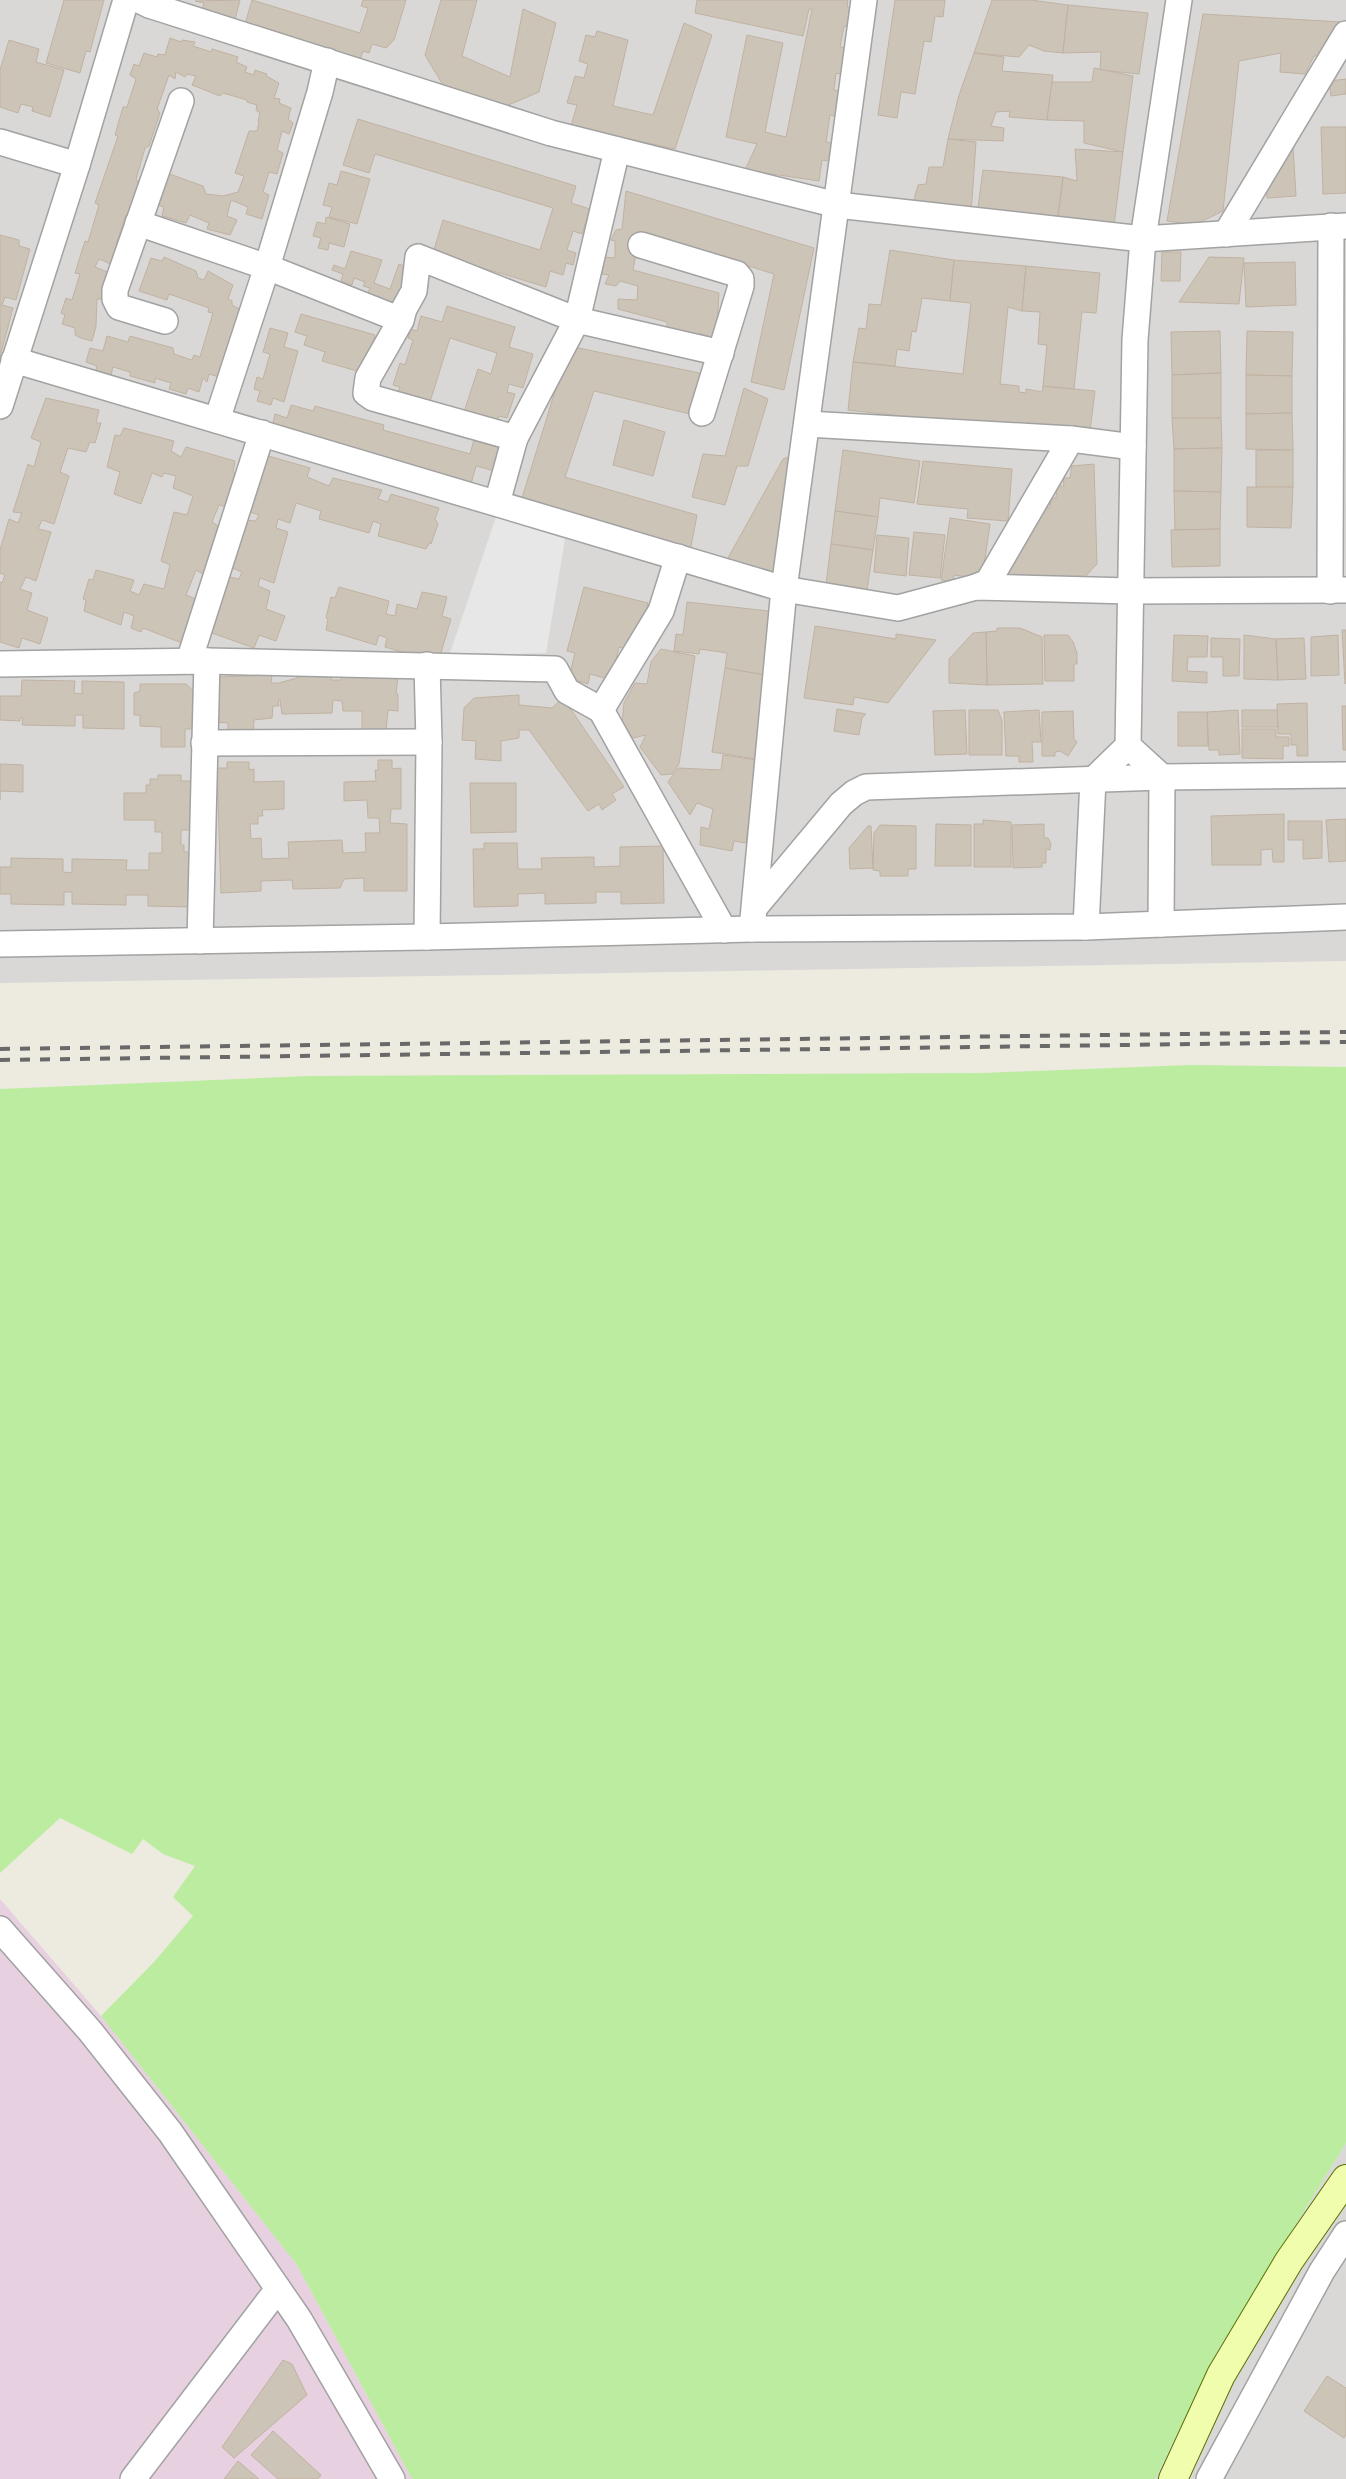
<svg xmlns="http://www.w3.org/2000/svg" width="1346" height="2479" viewBox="0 0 1346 2479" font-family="'IBM Plex Sans',sans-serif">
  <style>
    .residential { fill: #d9d8d7 }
    .industrial { fill: #e7d0e0 }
    .grass { fill: #bbeca0 }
    .parking { fill: #e7e7e7 }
    .building { fill: #cdc4b8; stroke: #c0b2a1 }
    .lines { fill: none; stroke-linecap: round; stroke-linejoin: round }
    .street-casing { stroke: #a2a2a2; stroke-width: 28 }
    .secondary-casing { stroke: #577300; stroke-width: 30 }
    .street { stroke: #fff; stroke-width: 25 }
    .secondary { stroke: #effdad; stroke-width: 28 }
    .rail { stroke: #696969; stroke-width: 4; stroke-dasharray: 10 10; stroke-linecap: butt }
  </style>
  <rect width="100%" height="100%" fill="#edeadf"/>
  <g class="residential">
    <path d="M0,0H1346V961L0,983Z"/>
    <path d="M1346,2143V2479H1155L1218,2350Z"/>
  </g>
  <path class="industrial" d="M0,1899L101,2016L297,2265L412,2479H0Z"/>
  <path class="grass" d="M1190,1065L1346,1067V2143L1218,2350L1155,2479H412L297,2265L101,2016L154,1962L193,1916L173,1897L195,1866L163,1854L143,1839L132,1854L60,1818L0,1873V1089L309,1076L982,1073Z"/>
  <path class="parking" d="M496,517L565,539L546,653L449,656Z"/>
  <g class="building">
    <path d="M64,0H104L90,52L86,51L80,73L46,63Z"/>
    <path d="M240,0L234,23L200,15L204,3L195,1Z"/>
    <path d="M252,0L360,33L368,8L361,6L363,0H406L394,40L386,48L372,44L369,53L363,51L357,69L245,24Z"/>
    <path d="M441,0H477L462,56L510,77L523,9L556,23L539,92L506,106L443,85L425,55Z"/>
    <path d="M697,0H848L847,7L854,8L851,27L844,26L840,47L850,48L846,75L836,73L834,90L842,92L838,117L830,115L826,142L837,144L834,162L822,160L819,181L745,170L757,144L726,137L747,35L783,43L765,132L786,137L812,9H809L803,36L695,13Z"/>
    <path d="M895,0H945L943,17L935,16L931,42L924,41L915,94L901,92L897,118L878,115Z"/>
    <path d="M992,0H1031L1068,5L1063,53L1044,51L1029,45L1019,57L974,53Z"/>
    <path d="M1068,5L1148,13L1139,74L1100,70L1101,52L1063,53Z"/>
    <path d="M1203,14L1342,22L1328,56H1314L1305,74L1280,72L1281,53L1239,61L1223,211L1194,225L1167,221Z"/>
    <path d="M684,23L712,35L675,149L571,126L577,105L567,103L575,76L584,78L588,64L579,61L586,35L595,37L597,31L628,40L613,106L653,115Z"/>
    <path d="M170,38L181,42L182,40L195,42L193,46L211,52L212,49L238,57L236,62L247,67L245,72L254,75L255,70L267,74L266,76L279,83L274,98L280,99L279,103L291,108L288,119L293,123L289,134L282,131L277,150L283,153L277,174L269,172L263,192L269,195L262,219L246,214L248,207L231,200L227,216L237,220L230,235L207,229L209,223L190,215L186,223L162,216L164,207L154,204L164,172L203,186L206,194L223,196L238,192L244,176L235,173L249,131H257L259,122L258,121L260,113L256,110L257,105L247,102V100L223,93L220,96L192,85L196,76L187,74L185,77L176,72L175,79L169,75L157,109L160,113L149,146L145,148L136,179L139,183L131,216L126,215L116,244L120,249L113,265L99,259L95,267L110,273L101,299H97L96,326L92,341L81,338L75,335V328L62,324L65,315L61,313L66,298L72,300L80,274L75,273L85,241L88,242L99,205L95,203L118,136L115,135L123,107H127L136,79L130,75L134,64L139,66L144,53L157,57L158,54L165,55Z"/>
    <path d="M9,40L39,49L36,62L64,70L50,117L32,111L33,107L21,104L18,113L0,107V70Z"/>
    <path d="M974,53L1004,57L1002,71L1053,75L1047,120L1009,117L1010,111L996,112L991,126L1004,128L1003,141L948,139L959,95Z"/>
    <path d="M1094,68L1133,76L1123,152L1084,143V121L1047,120L1052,82H1092Z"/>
    <path d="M1346,79V94L1331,96L1329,81Z"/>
    <path d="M358,119L576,186L571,203L590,209L582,234L573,231L567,250L576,253L573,265L566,263L563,275L550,271L546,287L433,253L443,220L540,250L553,208L375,154L369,173L343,165Z"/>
    <path d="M1321,127H1346V193L1323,194Z"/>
    <path d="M948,139L976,142L971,214L912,207L918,185L926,184L929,167H943Z"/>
    <path d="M1293,146L1296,196L1267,198L1266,180L1283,147Z"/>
    <path d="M1075,149L1123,152L1114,226L1057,224L1063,177L1077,181Z"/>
    <path d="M983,170L1063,177L1057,224L977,215Z"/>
    <path d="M341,171L370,179L357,224L329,217L332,207L323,205L329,183L337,185Z"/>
    <path d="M626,191L814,248L784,390L751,382L774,274L640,232L633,270L719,293L716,339L698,333L696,337L667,330V322L618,309V299L637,300L638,286L620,281L616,286L605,284L609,275L602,274L604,257L615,258V241L611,240L616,230L622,229Z"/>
    <path d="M326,217L350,224L344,247L329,243L328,250L318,248L321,238L313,236L317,222L325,224Z"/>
    <path d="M0,235L19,240V246L30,249L16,300L5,297L2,305L13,308L0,357Z"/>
    <path d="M890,250L954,260L950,301L922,298L916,332L912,331L909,351L897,349L895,366L853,362L859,328L866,329L869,304L881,305Z"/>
    <path d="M351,251L382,260L374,283L390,289L399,264L413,269L403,298L395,296L391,308L366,299L370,288L363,286L365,282L354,278L352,285L341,281L343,274L332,270L334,265L345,269Z"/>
    <path d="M1162,252H1181L1180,281H1161Z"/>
    <path d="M164,257L196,271L198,278L204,280L208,271L233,285L228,299L232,301V305L243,311L240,337L232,331L226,354V379L209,374L207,382L203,378L199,392L188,388L186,394L169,389L171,383L155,378V383L130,376V372L113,367L111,375L96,370L97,366L86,362L90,348L103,351L107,336L128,342L130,336L173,348L174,354L192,360L194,355L200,357L213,313L208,312L209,308L169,294L167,300L139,291L151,258L162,261Z"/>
    <path d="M1209,257L1244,258L1239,304L1179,302Z"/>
    <path d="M954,260L1026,266L1022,311L1008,307L1000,384L1019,386V392L1026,393V389L1042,392L1043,386L1095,391L1090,431L1015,429L848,410L853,362L963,374L971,303L950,301Z"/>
    <path d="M1295,262L1296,305L1246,307L1244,263Z"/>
    <path d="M1026,266L1100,273L1096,313L1082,312L1074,389L1043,386L1047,345L1038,344L1040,312L1022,311Z"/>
    <path d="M447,306L515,327L509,347L533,354L523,388L509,384L507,392L515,394L507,418L499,416L496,426L463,415L478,369L491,374L497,353L450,338L429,405L397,395L400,387L393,385L400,363L405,365L413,340L408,338L411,329L417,331L421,316L442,322Z"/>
    <path d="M301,314L375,335L364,373L322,361L325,352L304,345L307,336L295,332Z"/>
    <path d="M270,328L288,333L284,347L298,351L284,402L273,398L271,405L257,401L260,391L254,389L257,377L263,379L270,354L263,352Z"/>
    <path d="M1220,331L1221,373L1172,375L1171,332Z"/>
    <path d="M1247,331L1293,332L1292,376L1246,375Z"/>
    <path d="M569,346L709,375L698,416L594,391L565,477L697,515L690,552L522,498Z"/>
    <path d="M1221,373V418H1172V375Z"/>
    <path d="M1246,375L1292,376V413L1246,414Z"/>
    <path d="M744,388L768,399L748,466H737L725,505L692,497L703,454L725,456Z"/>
    <path d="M46,398L99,410L96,423H101L95,443L90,442L86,452L68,448L60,472L69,476L54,524L42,520L38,529L51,532L36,581L26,577L20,589L32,593L27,610L48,618L40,644L22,638L19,648L0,642V582L2,583L5,575L0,573V550L9,519L18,523L22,513L13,512L28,464L34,467L41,442L31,438Z"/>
    <path d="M291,405L313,411L315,406L384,425L383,430L470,454L477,429L504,437L495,471L476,466L470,488L272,428L275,414L287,418Z"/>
    <path d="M1292,413L1293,450L1246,449V414Z"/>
    <path d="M1172,418H1221L1222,448L1174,449Z"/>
    <path d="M624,420L665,432L653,476L613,465Z"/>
    <path d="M124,428L174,441L171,451L181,457L186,447L235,461L233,472L237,476L227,507L219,505L212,522L218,526L203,574L196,570L186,595L196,599L182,643L143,628L141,632L131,628L134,616L124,612L121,625L84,611L86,600L83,599L89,579L93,580L96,570L134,580L130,591L139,595L144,584L164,589L170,565L161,561L174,512L187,515L193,496L173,488L176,476L164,473L162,477L152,473L141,504L114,494L120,472L107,467L115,435L120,436Z"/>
    <path d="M1222,448L1221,492L1174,491V449Z"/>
    <path d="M843,450L920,461L914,503L880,498L878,517L835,511Z"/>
    <rect x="1256" y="450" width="37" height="37"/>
    <path d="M265,455L310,468L307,477L329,486L333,478L382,490L378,499L388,502L391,494L439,508L435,519L438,524L431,544L430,542L426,549L378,536L381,524L373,521L369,533L319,519L321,511L296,503L290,523L278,519L276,528L288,532L274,583L260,578L258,586L270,591L266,609L285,616L276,641L259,635L254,648L212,633L229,577L239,579L242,572L232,568L246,520L256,521L259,515L250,512Z"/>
    <path d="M794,455L781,576L724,565L783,459Z"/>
    <path d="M923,461L1012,469L1008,521L967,518L968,509L917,504Z"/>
    <path d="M1094,464L1097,564L1082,580L1004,579L1043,507L1049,508L1052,498H1056L1057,486H1064L1063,478H1070L1072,466Z"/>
    <path d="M1247,487H1293L1291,528L1247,527Z"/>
    <path d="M1174,491L1221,492L1220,529L1175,530Z"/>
    <path d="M835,511L878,517L873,550L831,544Z"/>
    <path d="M950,518L990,524L982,579L954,575L953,582L941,580Z"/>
    <path d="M1220,529V566L1172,567L1171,530Z"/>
    <path d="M914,532L945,535L940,578L909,575Z"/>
    <path d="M877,535L909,538L906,576L874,572Z"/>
    <path d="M831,544L873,550L867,590L826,584Z"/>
    <path d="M339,587L389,601L386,614L395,616L397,604L417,609L422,592L447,597L442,616L451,619L438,663L385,647L387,638L379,635L376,645L326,630L328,619L326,618L331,597L335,598Z"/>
    <path d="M584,587L648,603L638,642L629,639L626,649L619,647L611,680L590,674L588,684L569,678L575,653L567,651Z"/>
    <path d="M687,602L778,612L770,676L725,668L727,653L700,649L699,654L674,651L676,634L683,635Z"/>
    <path d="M815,626L896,639V634L936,640L888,703L854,697L853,705L804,698Z"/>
    <path d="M997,628H1020L1042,637L1043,684L987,685L986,632L997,631Z"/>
    <path d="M1342,630H1346V683L1345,684Z"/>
    <path d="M986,632L987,685L949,683V659L973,633Z"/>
    <path d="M1044,635H1068L1073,642L1077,653V664H1074V681H1045Z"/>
    <path d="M1174,635L1208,636L1207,657H1188L1187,671L1207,672V683L1172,681Z"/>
    <path d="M1244,635L1276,639L1278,680L1244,679Z"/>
    <path d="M1338,635L1339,675L1311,676V637Z"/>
    <path d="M1211,638L1240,639L1239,676H1223V657H1211Z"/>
    <path d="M1304,638L1306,679L1278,680L1276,639Z"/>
    <path d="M661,649L695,656L679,764L672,774L661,775L640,747L646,735L633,738L622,723L624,703L635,683L647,684L651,662Z"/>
    <path d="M332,668L331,680H341V669L398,676L396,694H398V711L388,710L386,730L362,731V711H343L342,701L333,700L332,713L282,714L280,700L278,701L279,706H273L272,718L254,720L253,740H228V723L215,722L217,677L272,675L271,683H279Z"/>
    <path d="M725,668L770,676L756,759L712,752Z"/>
    <path d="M22,680L75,681L74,693L82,694V681L124,682V729L83,728V715H75V726L22,725L23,718H20V721L0,720V696H21Z"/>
    <path d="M140,684H186L198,695V729H185V747H161V727L140,726V715H134V693L140,691Z"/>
    <path d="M519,695V705L552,708L563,698L624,787L612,794L616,800L602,810L599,804L588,811L529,730H519V738L501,741V761L475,759L476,741L462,740L464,708L474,698Z"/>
    <path d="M1307,703L1308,756H1297V745H1291V734H1278L1277,704Z"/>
    <path d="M1342,706H1346V750H1343Z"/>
    <path d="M837,709L866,714L862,718L859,735L834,731Z"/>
    <path d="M965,710L967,754L935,755L933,711Z"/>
    <path d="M969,710H998L1002,721V755H969Z"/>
    <path d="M1039,710L1041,742H1032L1033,762H1019V756H1006L1004,712Z"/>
    <path d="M1238,710L1240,754L1219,755V750H1209L1207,712Z"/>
    <path d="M1242,710H1277L1278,727H1242Z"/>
    <path d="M1073,711L1074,739L1077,742L1068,756L1060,751L1055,752V756H1042V712Z"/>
    <path d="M1178,712H1207L1208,746H1178Z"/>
    <path d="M1242,729H1276V737H1289V746H1283V759L1242,758Z"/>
    <path d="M723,755L756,760L746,843L734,841L732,851L700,845L701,827L709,829L713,809L697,803L690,815L668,782L678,768L721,770Z"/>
    <path d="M378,760H392V769L401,768V809H391L390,823L407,824V891H364V878L344,879L340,888L293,889L292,880L261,881V891L221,893L217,768H227V762H249V770L254,769V782L284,781V809L262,810L263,816H258V824H250L251,839L261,838L262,859L289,858L288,842L342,840L343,853L366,852L365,833H380L379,818H368L367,800L344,801V782L376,781L375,770H378Z"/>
    <path d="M0,764L23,765V792L0,791V800Z"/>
    <path d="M158,775H181V781H191V830H181V845H184V852H193L192,907L148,906V895H126V905L72,904V892H64V905L11,904V894H0V867H11V858L63,859V872L72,873V859L127,860L126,870H149V853H162V832H155V820H124V793H146V785H150V779H158Z"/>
    <path d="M470,783H516V832L471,833Z"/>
    <path d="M1284,814V862H1273L1272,849L1261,850V865H1212L1211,816Z"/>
    <path d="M1346,819V861L1329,862L1326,820Z"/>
    <path d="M983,820L1011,822V867H974V824H983Z"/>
    <path d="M1288,821H1322V858L1303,859V840H1288Z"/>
    <path d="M936,824L971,825V866H935Z"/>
    <path d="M1044,824V838H1048L1051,844L1050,850L1046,849V863H1042V867L1013,868L1012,825Z"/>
    <path d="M880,825L916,826V869H908V876H880V871L873,870L874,833Z"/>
    <path d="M868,826H871L873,868L850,869L849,848Z"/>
    <path d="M484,843H517L518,869H542L541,858L594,857V867L620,866V847L663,846L664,903L621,904V892H596V903L545,904V893L518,894V906L474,907L473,849H484Z"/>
    <path d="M283,2360L292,2364L307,2395L234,2458L222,2447Z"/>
    <path d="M1327,2376L1346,2388V2434L1344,2438L1304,2411Z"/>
    <path d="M273,2431L321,2475L318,2479H278L251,2455Z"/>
    <path d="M238,2461L259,2479H224Z"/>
  </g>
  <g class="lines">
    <g class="street-casing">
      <g id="street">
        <path d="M139,0L149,5L551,133L837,205L1143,239L1346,226"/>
        <path d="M0,142L77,165"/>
        <path d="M138,223L267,267L401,320"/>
        <path d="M1226,234L1346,34"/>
        <path d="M641,245L737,274L741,279V286L702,413"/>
        <path d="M165,321L119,307L115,299V290L181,101"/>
        <path d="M14,360L784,589L898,608L976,587L1130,591L1346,590"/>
        <path d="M0,406L77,165L126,0"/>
        <path d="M217,420L267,267L320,92L327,61"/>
        <path d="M807,424L1071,439L1133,447"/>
        <path d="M515,438L373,398L366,393L368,378L401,320L404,309L414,291L418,257L577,320L721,353"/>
        <path d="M497,503L515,438L577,320L617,150"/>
        <path d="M976,587L988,582L1071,439"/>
        <path d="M1330,591L1331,226"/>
        <path d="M189,661L262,433"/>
        <path d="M0,664L207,661L555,669L567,691L601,710L724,930"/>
        <path d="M601,710L661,611L678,557"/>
        <path d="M204,743L429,742"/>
        <path d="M1128,746L1162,777L1161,924"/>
        <path d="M755,907L841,804L854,793L866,787L1162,777L1346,775"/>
        <path d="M1086,927L1093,780L1128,746L1135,340L1143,239L1179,0"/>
        <path d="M752,929L784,589L864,0"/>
        <path d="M427,937L429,742L427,665"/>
        <path d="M200,941L207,661"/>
        <path d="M0,944L427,937L752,929L1086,927L1346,917"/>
        <path d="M0,1929L90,2031L170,2132L299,2319L392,2479"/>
        <path d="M133,2479L278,2289"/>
        <path d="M1209,2479L1322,2271L1346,2234"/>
      </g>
    </g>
    <g class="secondary-casing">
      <path id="secondary" d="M1173,2479L1221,2375L1289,2261L1346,2179"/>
    </g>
    <use href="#street" class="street"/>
    <use href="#secondary" class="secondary"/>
    <g class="rail">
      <path d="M0,1049L1346,1032"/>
      <path d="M0,1060L1346,1042"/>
    </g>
  </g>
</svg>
